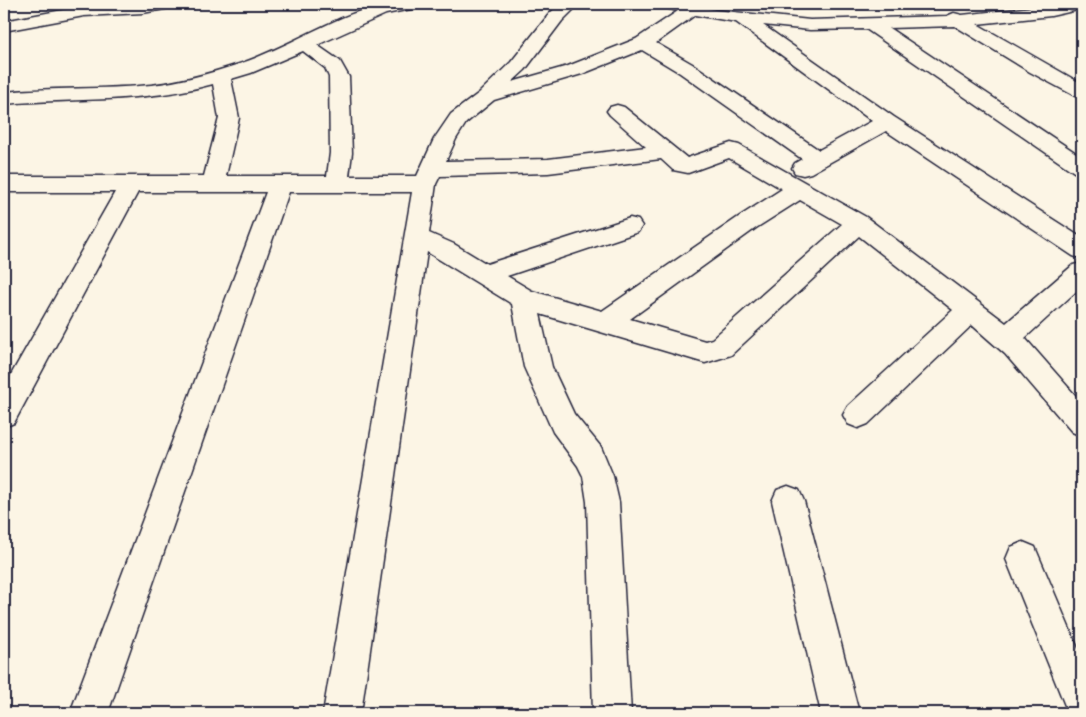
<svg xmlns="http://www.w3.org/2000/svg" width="1086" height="717" viewBox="0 0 1086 717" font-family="'Shantell Sans',sans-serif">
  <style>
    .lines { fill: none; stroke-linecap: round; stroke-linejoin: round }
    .minor-casing { stroke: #22223b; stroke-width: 3 }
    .minor { fill: #fcf5e5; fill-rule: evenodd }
  </style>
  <rect width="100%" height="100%" fill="#fcf5e5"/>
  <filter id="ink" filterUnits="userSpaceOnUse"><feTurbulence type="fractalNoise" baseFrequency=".02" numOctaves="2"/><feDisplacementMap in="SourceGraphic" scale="10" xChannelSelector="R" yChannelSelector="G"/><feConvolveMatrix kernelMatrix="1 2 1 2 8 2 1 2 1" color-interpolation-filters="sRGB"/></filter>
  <g filter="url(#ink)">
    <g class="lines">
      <g class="minor-casing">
        <g id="minor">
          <path d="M124,4H173L170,8L143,13L84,16L4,31V21L84,6Z"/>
          <path d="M386,4H419L416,8L386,14L317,45L340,61L349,77L352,153L349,176H417L434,139L451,114L479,93L511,62L550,13L560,4H579L562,21L525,70L512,82L568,66L636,39L678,11L666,8L664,4H692L715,10L810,20L947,16L954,13L962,15L1060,4H1082V9L1051,16L977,24L1082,84V98L1075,96L1030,72L955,26L889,28L1082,157V174L1074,172L866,29L810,30L763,25L894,117L1082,238V259L1073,256L886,131L811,173L803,175L795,173L792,168L795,163L802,159L680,73L642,50L582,74L494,100L466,123L456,139L446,161L548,159L646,147L610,115L607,111L610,107L617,105L624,107L687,158L731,143L739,145L866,217L1006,323L1073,265L1082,263V286L1025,338L1082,403V436L1072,432L1005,354L972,325L868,424L858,428L848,424L843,415L848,406L953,310L859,236L731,355L705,363L540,314L552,367L574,414L601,447L613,476L619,502L631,713H593L587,502L583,476L578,466L553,432L524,367L512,304L427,252L361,713H323L412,192H289L108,713H70L266,192H138L14,423L4,427V387L115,192H4V176H204L219,118L213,84C145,103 74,98 4,104V92C53,87 102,90 151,85C180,82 208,74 236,65C287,49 335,14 386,4ZM695,15L736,22L872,121L819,150L694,65L656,43ZM303,51L325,68L329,77L330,153L327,176H226L239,118L231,79L251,73ZM729,158L782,189L740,216L602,311L532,291L507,276L638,232L642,226L638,220L630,218L487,264L454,244L429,233L436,184L440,176L548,173L661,159L673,170L688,173ZM800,200L842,224L712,339L705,341L630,319L756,228Z"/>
          <path d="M788,486L799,490L804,501L859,713H821L772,501L777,490Z"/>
          <path d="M1023,542L1035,547L1082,658V713H1068L1006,559L1011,547Z"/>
        </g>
      </g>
      <use href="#minor" class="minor"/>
    </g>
  </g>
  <rect width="1086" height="717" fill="none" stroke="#fcf5e5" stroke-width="20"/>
  <rect x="10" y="10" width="1066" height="697" fill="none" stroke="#22223b" stroke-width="2" filter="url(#ink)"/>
</svg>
